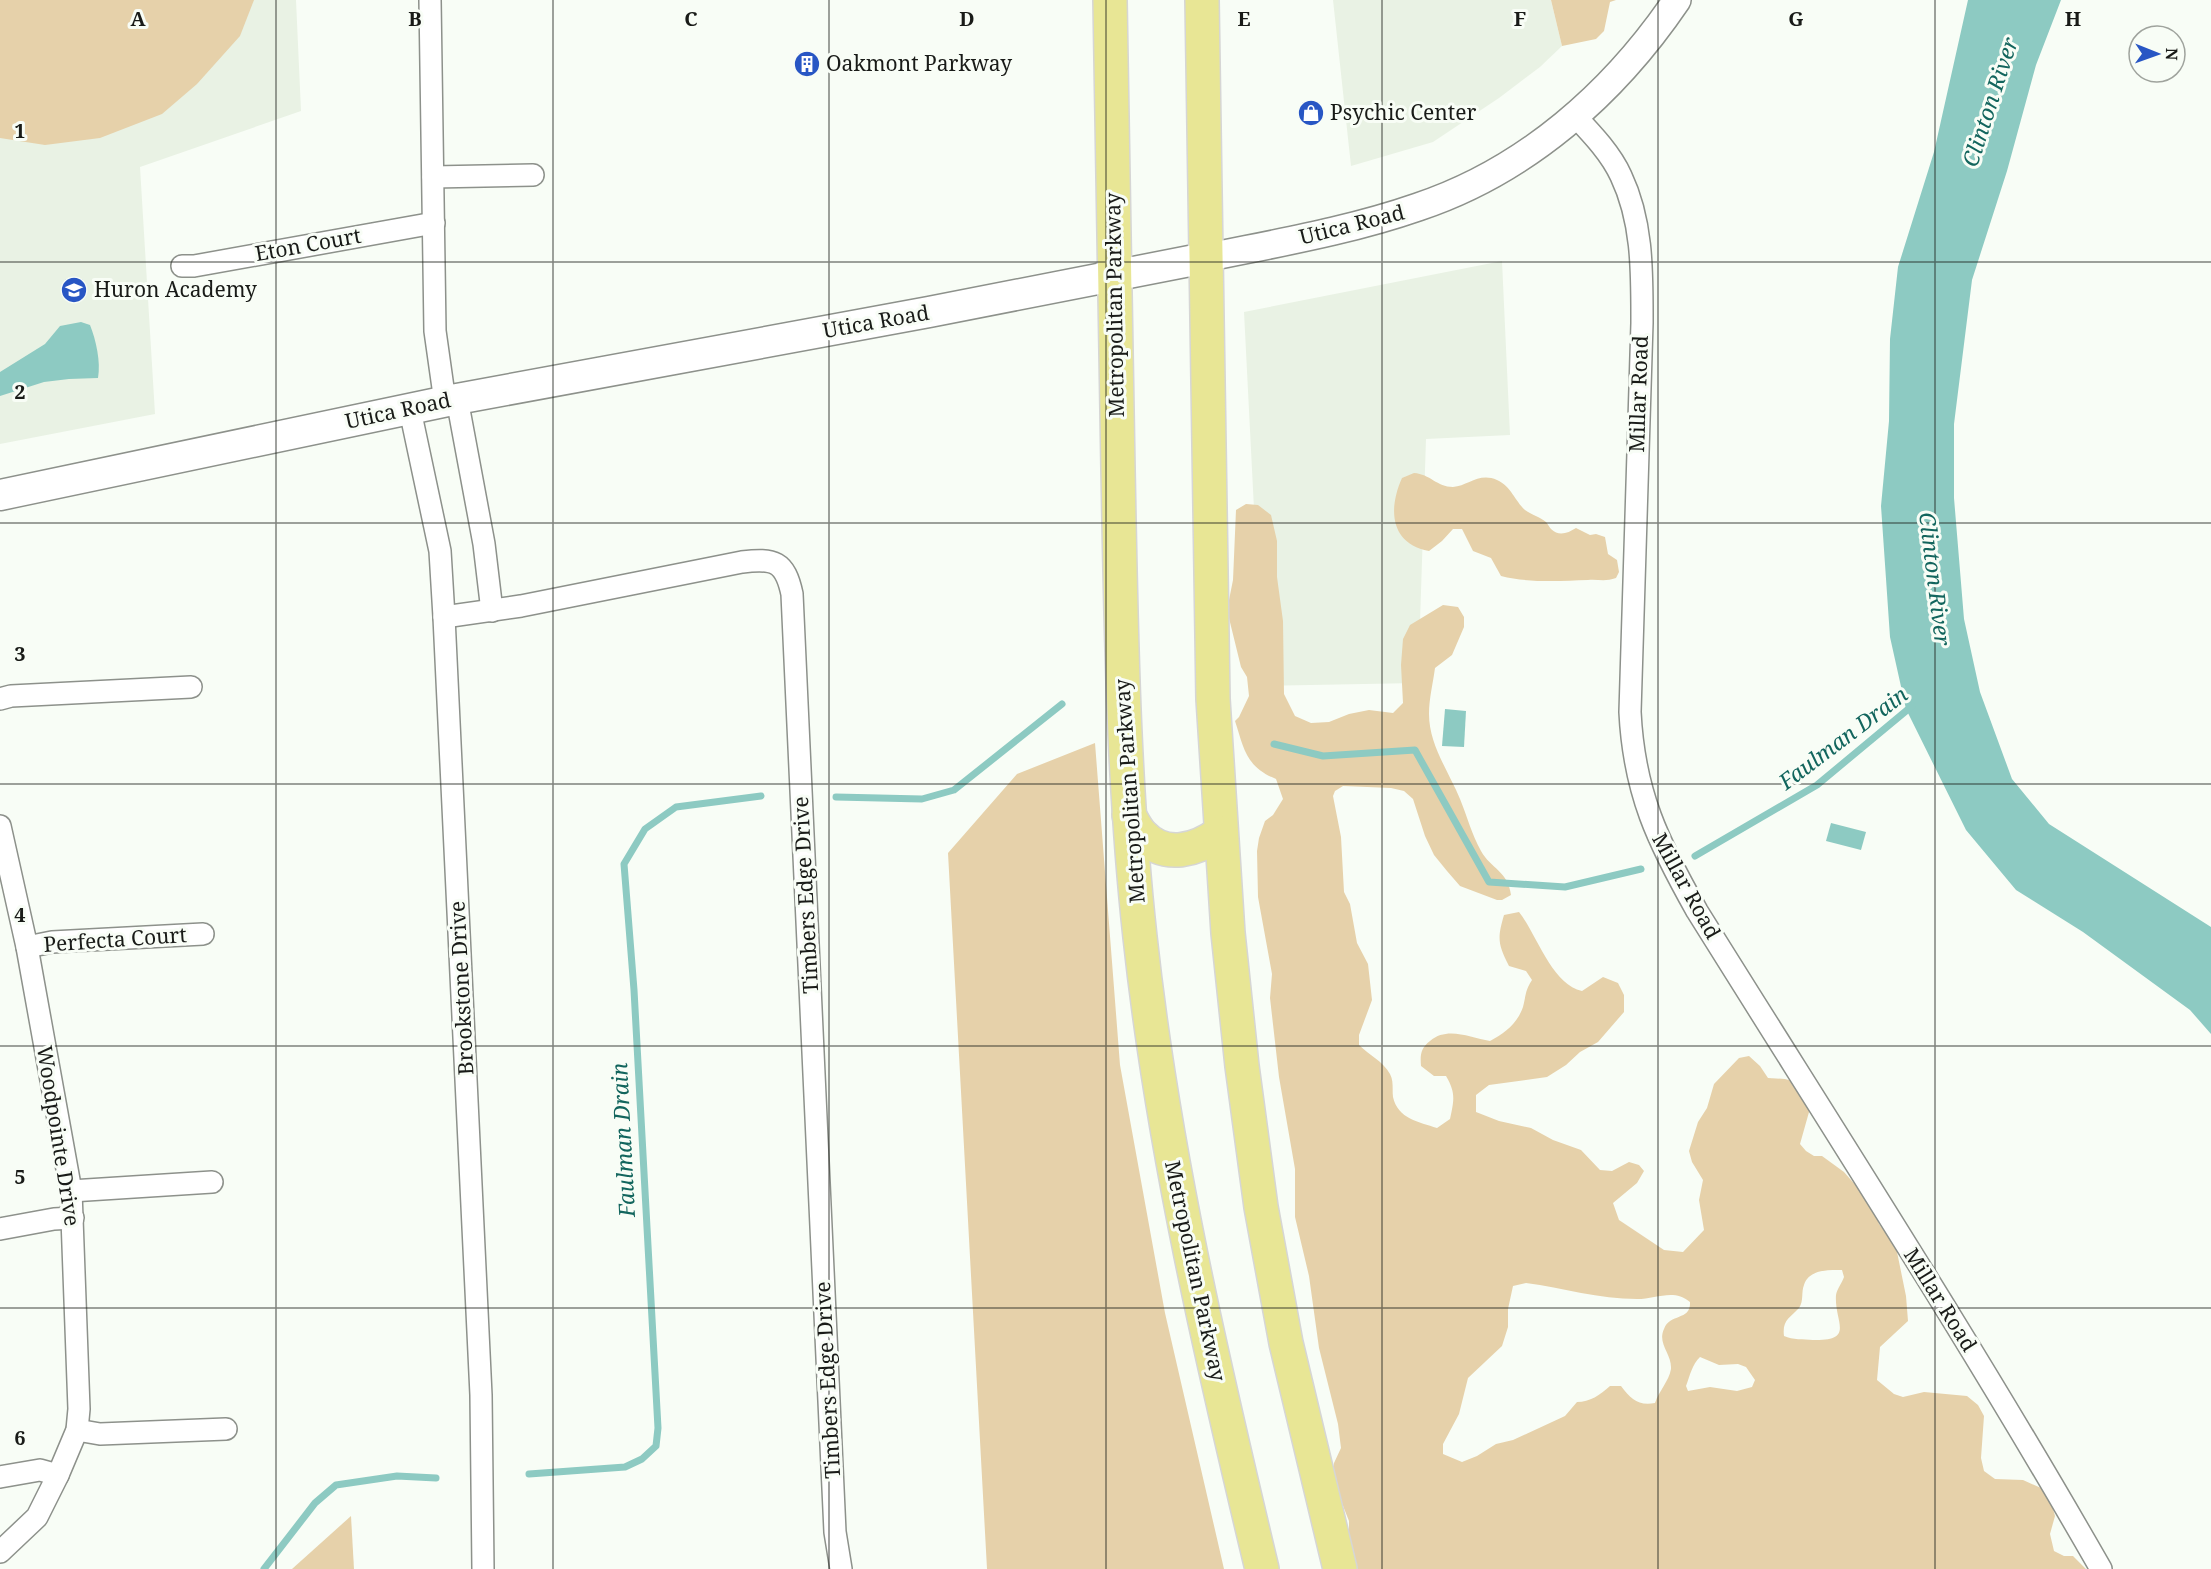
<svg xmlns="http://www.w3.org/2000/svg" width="2211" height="1569" viewBox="0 0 2211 1569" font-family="'Noto Serif',serif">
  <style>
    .built { fill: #e9f2e4 }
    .green { fill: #e6d1aa; fill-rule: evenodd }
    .water { fill: #8dcac2 }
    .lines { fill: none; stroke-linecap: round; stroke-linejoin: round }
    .stream { stroke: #8dcac2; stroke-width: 7 }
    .minor-casing { stroke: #8d918b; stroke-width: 24 }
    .tertiary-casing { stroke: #8d918b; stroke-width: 30 }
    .secondary-casing { stroke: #8d918b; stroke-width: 33 }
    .primary-casing { stroke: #d6d6d5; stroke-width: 36 }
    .minor { stroke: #fff; stroke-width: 21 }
    .tertiary { stroke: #fff; stroke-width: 27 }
    .secondary { stroke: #fff; stroke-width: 30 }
    .primary { stroke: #e8e695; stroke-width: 33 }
    .grid { fill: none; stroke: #191b18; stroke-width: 1.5; stroke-opacity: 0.55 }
    .labels { text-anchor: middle; stroke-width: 6; stroke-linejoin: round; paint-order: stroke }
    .poi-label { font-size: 21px; fill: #191b18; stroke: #f8fdf6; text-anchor: start }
    .street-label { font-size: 21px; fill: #191b18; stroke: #f8fdf6 }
    .water-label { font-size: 22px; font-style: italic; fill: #12655d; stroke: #f8fdf6 }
    .grid-label { font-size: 20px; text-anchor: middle; font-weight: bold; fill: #191b18; stroke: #f8fdf6; stroke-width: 6; stroke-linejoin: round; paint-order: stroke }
  </style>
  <rect width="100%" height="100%" fill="#f8fdf6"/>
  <g class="built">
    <path d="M0,0H296L301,111L140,167L155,414L0,444Z"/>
    <path d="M1333,0H1551L1562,46L1540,67L1499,98L1433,142L1351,166Z"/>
    <path d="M1502,261L1510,435L1426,439L1418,683L1263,686L1244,312Z"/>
  </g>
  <g class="green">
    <path d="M0,0H254L240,36L197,84L162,114L100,138L45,145L0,138Z"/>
    <path d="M1551,0H1616L1610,2L1604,31L1596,39L1562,46Z"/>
    <path d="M1414,473C1430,474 1437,487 1453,487C1468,486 1479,472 1497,480C1511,486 1515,501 1525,510C1532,515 1540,517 1546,522C1548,524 1549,527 1551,529C1559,537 1568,533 1576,528L1590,535L1596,534L1605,537L1608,554L1617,560L1619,572L1616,578C1605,582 1598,579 1588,580C1560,581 1529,583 1501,576L1491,558L1473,551L1462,529H1453L1442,541L1429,551C1390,544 1388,509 1402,478Z"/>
    <path d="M1246,504L1258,505L1271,515L1277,541V577L1283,621L1284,694L1295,716L1311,723L1329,722L1349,714L1369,710L1393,713L1403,703L1401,665L1403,639L1410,625L1443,605L1458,607L1464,617V627L1452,655L1435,668C1433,683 1429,699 1429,714C1429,745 1449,772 1460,799C1467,816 1472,835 1481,851C1491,869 1508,871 1511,895L1502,900H1497L1460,886L1447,871L1434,855L1425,836L1413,799L1404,791L1391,788L1343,786L1335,791L1333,796L1341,837L1344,892L1350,904L1357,943L1368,964L1372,1000L1359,1035V1045C1369,1055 1383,1061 1390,1074C1394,1081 1392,1090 1393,1097C1398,1119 1419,1122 1437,1128L1450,1119C1454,1100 1456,1093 1446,1076H1434L1421,1066C1420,1054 1421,1048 1430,1041C1448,1026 1470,1038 1490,1041C1505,1033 1517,1024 1523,1007C1526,995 1525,991 1532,980L1526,971L1509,966C1498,944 1497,939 1504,915L1519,912C1537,935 1552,985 1582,991L1603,977L1618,983L1624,995V1012L1598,1042L1580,1052L1566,1065L1547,1077L1489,1085L1476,1095V1112L1499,1121L1531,1128L1553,1140L1581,1150L1600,1170L1612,1171L1629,1162L1639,1165L1644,1171L1637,1183L1613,1203L1619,1220L1664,1250L1683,1252L1704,1230L1699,1200L1703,1180L1692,1162L1689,1151L1698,1122L1707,1108L1714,1084L1739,1058L1749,1056L1760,1066L1768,1078L1785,1079L1803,1084L1811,1105L1800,1144L1806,1151L1814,1156H1822L1844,1172L1873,1205L1879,1224L1896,1247L1906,1296L1908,1321L1880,1347L1877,1380L1894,1394L1903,1397L1924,1392L1967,1396L1978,1405L1984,1416L1981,1458L1984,1471L1995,1479L2023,1480L2041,1488L2050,1498L2055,1516L2050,1534L2054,1551L2064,1556H2073L2086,1569H1356L1349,1544V1521L1332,1478L1334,1463L1341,1448L1338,1424L1319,1348L1309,1276L1295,1217V1169L1279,1077L1270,998L1272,974L1258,897L1257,851L1259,838L1265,821L1273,815L1283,799L1276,779C1246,767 1244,749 1235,721L1239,717L1249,696L1247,677L1241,667L1227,610L1233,580L1236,510ZM1842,1270L1844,1277C1842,1283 1837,1289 1836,1295C1834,1322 1856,1341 1813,1340C1803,1339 1793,1340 1784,1336C1782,1320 1790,1318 1799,1308C1804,1301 1801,1292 1804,1285C1809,1269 1829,1270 1842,1270ZM1526,1283C1563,1288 1599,1299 1637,1299C1656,1299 1674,1288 1690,1302C1691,1321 1670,1313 1664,1329C1657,1344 1672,1354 1671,1369C1669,1381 1659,1391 1655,1403C1638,1406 1631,1399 1621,1386H1610C1600,1395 1590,1402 1577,1402L1565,1416L1513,1440L1496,1444L1477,1456L1462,1462L1443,1454V1444L1459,1414L1468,1378L1502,1346L1508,1327V1309L1513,1286ZM1700,1357L1719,1365L1738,1364L1746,1367L1755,1380L1752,1387L1737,1391L1710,1387L1688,1391L1686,1386C1690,1375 1692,1365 1700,1357Z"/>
    <path d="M1095,743L1120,1065L1165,1313L1224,1569H987L948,853L1017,774Z"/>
    <path d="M351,1516L354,1569H292Z"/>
  </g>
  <g class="water">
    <path d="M1968,0H2061L2036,65L2007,171L1972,280L1954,424V498L1964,619L1980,692L2012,779L2049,824L2211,927V1034L2190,1010L2083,932L2016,890L1966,830L1906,709L1890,637L1881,506L1889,421L1890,339L1898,267L1934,152Z"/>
    <path d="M81,322L90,325C96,340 101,362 98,378L69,379L44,382L0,396V372L45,344L60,326Z"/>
    <path d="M1445,709L1466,711L1464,747L1442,746Z"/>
    <path d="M1831,823L1866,832L1861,850L1826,841Z"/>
  </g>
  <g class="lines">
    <g class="stream">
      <path d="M1274,744L1323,756L1415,750L1489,882L1565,887L1641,869"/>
      <path d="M836,797L922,799L954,790L1062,704"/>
      <path d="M1695,856L1817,785L1912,706"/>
      <path d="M529,1474L625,1467L642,1459L656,1446L658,1428L634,990L624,864L645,829L676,807L761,796"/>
      <path d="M264,1569L315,1503L336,1485L397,1476L436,1478"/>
    </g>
    <g class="minor-casing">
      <g id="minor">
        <path d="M430,0L435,331L445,402"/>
        <path d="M1576,117C1593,135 1611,154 1621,176C1643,222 1642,273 1642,323L1630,712C1634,793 1658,842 1697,911C1833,1129 1973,1345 2101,1569"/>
        <path d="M433,177L533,175"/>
        <path d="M182,266H194L434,223"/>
        <path d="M457,399L484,544L492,611"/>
        <path d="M410,410L440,551L444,617L481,1395L483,1569"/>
        <path d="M444,617L521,606L742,562C774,558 785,561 792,594L835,1532L841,1569"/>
        <path d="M0,699L11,696L191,687"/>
        <path d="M0,826L27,947L71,1191L79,1409L77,1430L58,1475L37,1517L0,1552"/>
        <path d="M27,947L52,942L203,934"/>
        <path d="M71,1191L212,1182"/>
        <path d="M0,1229L54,1219L73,1218"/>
        <path d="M77,1430L100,1434L226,1429"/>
        <path d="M0,1477L40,1470L58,1475"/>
      </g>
    </g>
    <g class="tertiary-casing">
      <path id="tertiary" d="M1205,258C1277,243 1349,231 1418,207C1526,171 1614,93 1677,0"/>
    </g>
    <g class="secondary-casing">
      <path id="secondary" d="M0,495L457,399L929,312L1205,258"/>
    </g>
    <g class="primary-casing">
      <g id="primary">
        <path d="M1110,0C1113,156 1115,313 1118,469C1121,625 1123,782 1140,937C1163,1151 1212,1360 1262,1569"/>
        <path d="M1202,0L1213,699L1228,933L1242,1066L1261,1207L1286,1343L1340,1569"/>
        <path d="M1129,815C1133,822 1137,830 1142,835C1165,860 1197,850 1220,833"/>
      </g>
    </g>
    <use href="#minor" class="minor"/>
    <use href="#tertiary" class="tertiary"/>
    <use href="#secondary" class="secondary"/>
    <use href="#primary" class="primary"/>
  </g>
  <path class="grid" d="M276,0V1569M553,0V1569M829,0V1569M1106,0V1569M1382,0V1569M1658,0V1569M1935,0V1569M0,262H2211M0,523H2211M0,784H2211M0,1046H2211M0,1308H2211"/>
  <defs>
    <g id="building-disc" transform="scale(1.35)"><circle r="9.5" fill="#2856c4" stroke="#f8fdf6"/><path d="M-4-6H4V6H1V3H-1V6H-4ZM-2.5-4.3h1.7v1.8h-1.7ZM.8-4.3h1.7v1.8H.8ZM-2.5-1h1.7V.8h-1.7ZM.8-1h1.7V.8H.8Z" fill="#fff"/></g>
    <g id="shop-disc" transform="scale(1.35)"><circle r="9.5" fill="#2856c4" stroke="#f8fdf6"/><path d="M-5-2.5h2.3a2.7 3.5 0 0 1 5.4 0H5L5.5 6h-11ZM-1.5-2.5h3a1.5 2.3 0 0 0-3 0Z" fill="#fff"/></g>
    <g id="school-disc" transform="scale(1.35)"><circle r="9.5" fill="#2856c4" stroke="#f8fdf6"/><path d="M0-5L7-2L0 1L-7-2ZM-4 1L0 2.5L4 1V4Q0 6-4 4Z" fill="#fff"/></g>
  </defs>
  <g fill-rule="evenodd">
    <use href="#building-disc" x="807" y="64"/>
    <use href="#shop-disc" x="1311" y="113"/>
    <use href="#school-disc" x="74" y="290"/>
  </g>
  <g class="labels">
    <g class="poi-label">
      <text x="826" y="71">Oakmont Parkway</text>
      <text x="1330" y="120">Psychic Center</text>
      <text x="94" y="297">Huron Academy</text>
    </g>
    <g class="street-label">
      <text transform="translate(1352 225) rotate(-14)" y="7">Utica Road</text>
      <text transform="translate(308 245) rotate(-10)" y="7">Eton Court</text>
      <text transform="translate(1115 305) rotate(-91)" y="7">Metropolitan Parkway</text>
      <text transform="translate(876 322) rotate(-10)" y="7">Utica Road</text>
      <text transform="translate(1639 394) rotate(-88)" y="7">Millar Road</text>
      <text transform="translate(398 411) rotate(-12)" y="7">Utica Road</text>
      <text transform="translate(1130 791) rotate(-94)" y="7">Metropolitan Parkway</text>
      <text transform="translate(1686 886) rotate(61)" y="7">Millar Road</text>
      <text transform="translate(806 895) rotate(-93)" y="7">Timbers Edge Drive</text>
      <text transform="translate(115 940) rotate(-4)" y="7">Perfecta Court</text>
      <text transform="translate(462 988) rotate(-93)" y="7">Brookstone Drive</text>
      <text transform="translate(58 1136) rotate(81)" y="7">Woodpointe Drive</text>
      <text transform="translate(1195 1271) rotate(78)" y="7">Metropolitan Parkway</text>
      <text transform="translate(1940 1300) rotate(58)" y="7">Millar Road</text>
      <text transform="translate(828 1380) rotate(-93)" y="7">Timbers Edge Drive</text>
    </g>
    <g class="water-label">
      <text transform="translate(1990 102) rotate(-72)" y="8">Clinton River</text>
      <text transform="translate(1935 579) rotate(83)" y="8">Clinton River</text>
      <text transform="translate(1843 738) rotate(-37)" y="8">Faulman Drain</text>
      <text transform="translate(623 1140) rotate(-93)" y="8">Faulman Drain</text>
    </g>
  </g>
  <g class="grid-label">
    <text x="138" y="26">A</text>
    <text x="415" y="26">B</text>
    <text x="691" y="26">C</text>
    <text x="967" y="26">D</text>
    <text x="1244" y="26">E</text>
    <text x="1520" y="26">F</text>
    <text x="1796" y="26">G</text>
    <text x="2073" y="26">H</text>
    <text x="20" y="138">1</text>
    <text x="20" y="399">2</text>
    <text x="20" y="661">3</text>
    <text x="20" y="922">4</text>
    <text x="20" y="1184">5</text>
    <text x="20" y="1445">6</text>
  </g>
  <g transform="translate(2157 54) rotate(91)"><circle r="28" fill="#f8fdf6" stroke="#9fa39d" stroke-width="1.5"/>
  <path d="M0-4.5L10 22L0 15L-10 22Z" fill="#2856c4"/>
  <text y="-9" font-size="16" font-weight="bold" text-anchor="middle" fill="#191b18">N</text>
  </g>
</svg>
